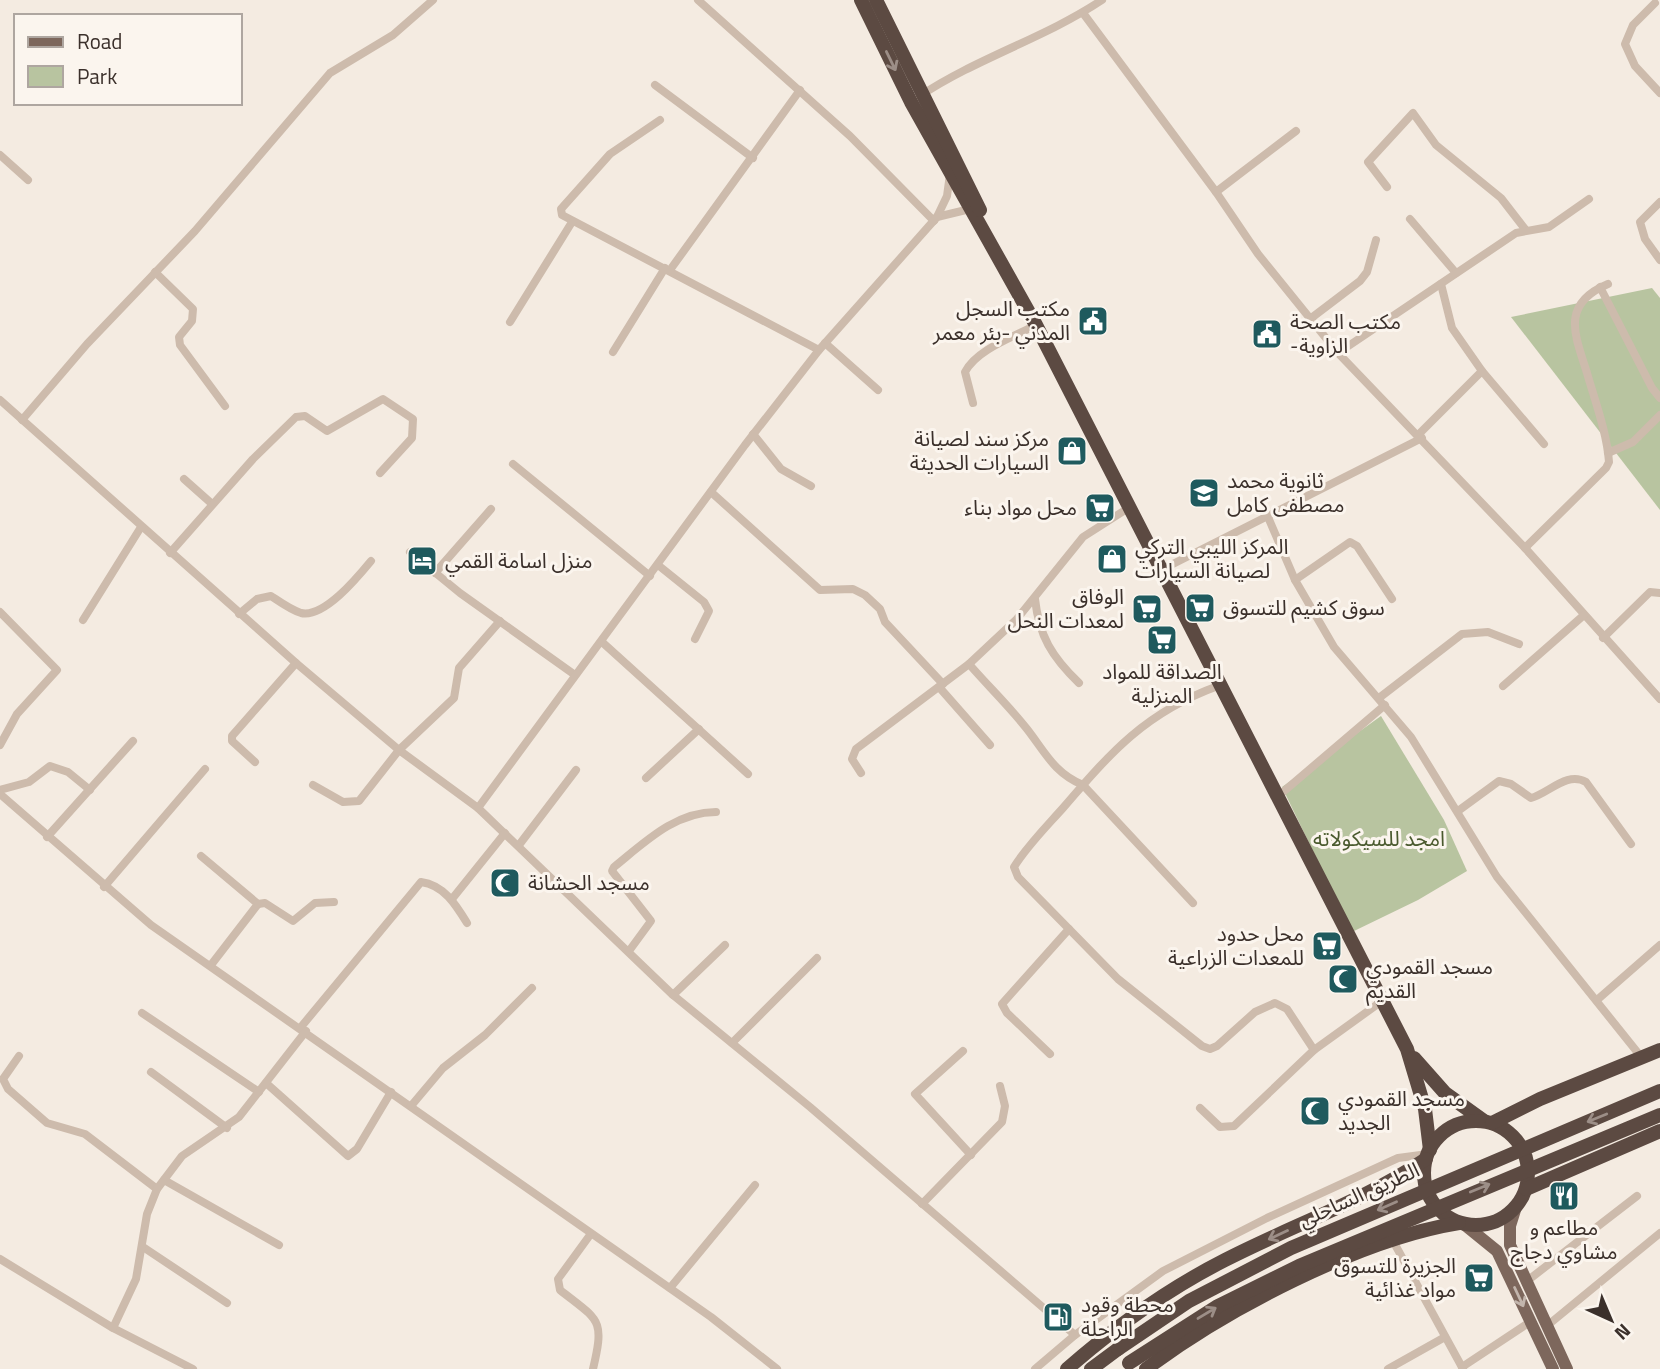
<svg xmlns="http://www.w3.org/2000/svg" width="1660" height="1369" viewBox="0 0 1660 1369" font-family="'Titillium Web','Noto Sans Arabic',sans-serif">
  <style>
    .green { fill: #b8c4a0 }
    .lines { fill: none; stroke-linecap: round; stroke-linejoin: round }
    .street { stroke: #cdbbac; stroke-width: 8 }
    .primary { stroke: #7d675c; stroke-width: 12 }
    .highway { stroke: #5c4a42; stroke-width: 14 }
    .highway-bridge { stroke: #5c4a42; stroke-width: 14 }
    .oneway { stroke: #9c8e87 }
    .oneway2 { stroke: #c2b5ac }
    .labels { text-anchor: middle; stroke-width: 6; stroke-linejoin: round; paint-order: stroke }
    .poi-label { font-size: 21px; fill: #3b302b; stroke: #fbf5ee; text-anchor: start }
    .park-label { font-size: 21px; fill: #4a5a2e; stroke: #fbf5ee }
    .street-label { font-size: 21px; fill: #3b302b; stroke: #fbf5ee }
  </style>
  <rect width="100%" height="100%" fill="#f4ebe1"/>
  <g class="green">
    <path d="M1652,288L1660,298V510L1511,317Z"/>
    <path d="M1381,716L1444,820L1467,871L1418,900L1352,932L1282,787Z"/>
  </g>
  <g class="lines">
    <g class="street">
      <path d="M698,0L850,136L934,221"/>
      <path d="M1655,3L1633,25L1625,44L1635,66L1660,93"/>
      <path d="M1083,13L1216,192L1258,254L1338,353L1525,548L1660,699"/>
      <path d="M655,85L753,158"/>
      <path d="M920,96C977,58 1045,38 1102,0"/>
      <path d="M660,120L610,154L561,209L562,215L819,350"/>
      <path d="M0,155L28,180"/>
      <path d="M1387,187L1368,162L1413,113L1436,145L1501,198L1525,229"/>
      <path d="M1216,192L1296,131"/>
      <path d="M1660,202L1640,222L1645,239L1660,260"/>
      <path d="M937,217L970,209"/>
      <path d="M1410,219L1456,273"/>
      <path d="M670,270L800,90"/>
      <path d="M155,272L193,309L192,321L179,337L180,345L225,406"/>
      <path d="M1441,284L1452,328L1482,371"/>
      <path d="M1600,287L1652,388L1660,398"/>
      <path d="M1310,319L1360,281L1367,272L1376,240"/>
      <path d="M510,322L572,222"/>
      <path d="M825,343L878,390"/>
      <path d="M613,352L665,268"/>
      <path d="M1338,353L1516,233L1549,227L1589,199"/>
      <path d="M0,400L296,663L399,750L478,808L673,995L810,1107L1075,1335"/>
      <path d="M973,403L965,372C977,349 1014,337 1036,325"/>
      <path d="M22,420L87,344L195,231L330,73L393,35L433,0"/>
      <path d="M753,434L781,469L811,486"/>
      <path d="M1418,435L1482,371L1544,444"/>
      <path d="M1608,453L1633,442L1660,415"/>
      <path d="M513,464L650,576"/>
      <path d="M184,479L211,503"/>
      <path d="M711,492L820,590L853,589L865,595L880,609L885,622L943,684"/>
      <path d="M1268,517L1295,580L1334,647L1411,737L1497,877L1642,1058"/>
      <path d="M1525,548L1606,468L1609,462C1607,433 1595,401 1587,373C1575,335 1560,304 1608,284"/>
      <path d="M410,552L460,593L575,675"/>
      <path d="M170,553L253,459L296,417L305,416L327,431L383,399L413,419L412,438L380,473"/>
      <path d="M658,565L704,602L709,611L695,639"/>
      <path d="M1161,570L1422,438"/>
      <path d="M435,573L491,509"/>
      <path d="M1295,580L1350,542L1357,546L1392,599"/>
      <path d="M1035,599C1039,636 1052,657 1079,683"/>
      <path d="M0,612L57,670L17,714L0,745"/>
      <path d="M239,614L257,599L271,596C280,602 291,610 301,613C324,618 357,578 371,561"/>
      <path d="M83,620L141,527"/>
      <path d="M1603,638L1650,592L1660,593"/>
      <path d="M602,642L748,774"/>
      <path d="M969,664C988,686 1009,706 1027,729C1045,752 1054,773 1083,785L1193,903"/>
      <path d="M1503,686L1584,615"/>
      <path d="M939,687L990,745"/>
      <path d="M1379,698L1462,634L1488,632L1519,644"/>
      <path d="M255,762L232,741V736L296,663"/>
      <path d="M861,773L852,759L856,749L969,664L1016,620L1083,537L1130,507"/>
      <path d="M646,778L699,729"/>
      <path d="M313,785L343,802L359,801L399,750L454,698L459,668L500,621"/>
      <path d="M0,790L29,782L50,766L68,772L90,790"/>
      <path d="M0,794L151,925L711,1317L777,1369"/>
      <path d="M1276,798L1385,705"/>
      <path d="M478,808L745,445L819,350L937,217L947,196L950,174"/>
      <path d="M1458,811L1499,781L1511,784L1531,798C1549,793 1567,771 1586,782L1631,844"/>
      <path d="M47,837L133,741"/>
      <path d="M519,845L576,770"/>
      <path d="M201,856L258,904L211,965"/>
      <path d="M104,887L205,769"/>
      <path d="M452,899L505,833"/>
      <path d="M258,904L265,903L293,921L315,903L334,902"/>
      <path d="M1069,929L1118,979L1202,1046L1210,1049L1217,1046L1255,1012L1275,1003L1287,1009L1314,1050"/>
      <path d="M629,951L651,921L616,876L612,871L614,867C645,842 675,812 716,812"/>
      <path d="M673,995L725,945"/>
      <path d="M1597,1000L1660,945"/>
      <path d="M142,1013L259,1092"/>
      <path d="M301,1027L421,882C444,885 456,905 467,923"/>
      <path d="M732,1043L817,958"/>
      <path d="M963,1051L915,1094L971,1155"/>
      <path d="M1050,1054L1007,1013L1002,1004L1069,929L1018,877L1014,867C1027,846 1046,827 1063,808C1111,752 1146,712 1218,686"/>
      <path d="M19,1056L3,1079L8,1089L47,1123L85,1134L157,1189"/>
      <path d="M151,1072L227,1128"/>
      <path d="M266,1083L348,1156L357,1149L391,1092"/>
      <path d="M411,1106L443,1068L485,1035L532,988"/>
      <path d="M1200,1108L1220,1127L1234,1126L1314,1050L1382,1001"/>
      <path d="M164,1180L279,1245"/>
      <path d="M922,1204L1002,1122L1005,1106L1000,1086"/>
      <path d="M590,1235L558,1279L560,1290C599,1321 605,1318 593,1369"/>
      <path d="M1392,1239L1463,1369"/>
      <path d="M143,1247L227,1303"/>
      <path d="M0,1259L113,1328L193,1369"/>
      <path d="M1527,1281L1637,1196"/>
      <path d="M670,1288L755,1185"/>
      <path d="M1548,1325L1660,1233"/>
      <path d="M113,1328L136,1279L147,1214L157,1189L182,1156L239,1117L306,1031"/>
      <path d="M1462,1367L1530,1322"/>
      <path d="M1035,1369L1075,1335L1163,1271L1267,1218L1398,1158L1428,1154"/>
      <path d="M1388,1369L1445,1337"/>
    </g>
    <g class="primary">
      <path d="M1516,1207L1510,1226V1245L1567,1369"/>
      <path d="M1465,1225L1497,1251L1553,1369"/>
    </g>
    <g class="highway">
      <path d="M861,0L911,102L1036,325L1407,1049L1425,1109L1430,1150"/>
      <path d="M876,0L980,210"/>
      <path d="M1414,1058L1445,1093L1484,1121"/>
      <circle cx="1476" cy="1173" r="52"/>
      <path d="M1492,1123L1540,1099L1660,1050"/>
      <path d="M1526,1189L1660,1131"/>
      <path d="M1067,1369C1115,1327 1168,1289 1225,1260C1293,1225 1362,1202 1426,1159"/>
      <path d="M1091,1369L1118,1349"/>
      <path d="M1146,1369C1226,1309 1360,1239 1459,1223"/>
    </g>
    <g class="highway-bridge">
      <path d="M1118,1349L1189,1301L1291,1248L1660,1091"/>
      <path d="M1129,1363L1218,1306L1299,1266L1660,1115"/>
    </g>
  </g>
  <defs><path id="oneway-shaft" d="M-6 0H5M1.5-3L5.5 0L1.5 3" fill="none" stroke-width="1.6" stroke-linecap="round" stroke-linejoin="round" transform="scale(1.75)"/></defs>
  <g class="oneway">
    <use href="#oneway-shaft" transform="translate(891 61) rotate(64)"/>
    <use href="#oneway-shaft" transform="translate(1597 1118) rotate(158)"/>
    <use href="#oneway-shaft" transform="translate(1480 1188) rotate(-22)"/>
    <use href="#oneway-shaft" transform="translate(1387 1206) rotate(156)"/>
    <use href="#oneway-shaft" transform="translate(1278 1235) rotate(155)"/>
    <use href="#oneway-shaft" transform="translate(1207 1313) rotate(-31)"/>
  </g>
  <use class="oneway2" href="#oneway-shaft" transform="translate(1519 1297) rotate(65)"/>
  <defs>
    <g id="civic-square" transform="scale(1.575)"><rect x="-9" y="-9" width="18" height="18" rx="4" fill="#1f5a5e" stroke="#fbf5ee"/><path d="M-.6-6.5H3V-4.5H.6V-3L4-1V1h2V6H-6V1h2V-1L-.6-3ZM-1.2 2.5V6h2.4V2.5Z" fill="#fff"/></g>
    <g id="shop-square" transform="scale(1.575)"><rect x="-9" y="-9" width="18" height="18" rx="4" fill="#1f5a5e" stroke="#fbf5ee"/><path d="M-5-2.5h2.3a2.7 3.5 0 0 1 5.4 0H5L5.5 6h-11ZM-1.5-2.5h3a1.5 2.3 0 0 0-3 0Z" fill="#fff"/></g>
    <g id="school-square" transform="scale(1.575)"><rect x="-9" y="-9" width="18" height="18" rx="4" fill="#1f5a5e" stroke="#fbf5ee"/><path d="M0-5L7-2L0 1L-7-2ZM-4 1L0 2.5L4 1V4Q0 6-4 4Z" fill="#fff"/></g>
    <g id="supermarket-square" transform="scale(1.575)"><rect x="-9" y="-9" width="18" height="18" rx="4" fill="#1f5a5e" stroke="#fbf5ee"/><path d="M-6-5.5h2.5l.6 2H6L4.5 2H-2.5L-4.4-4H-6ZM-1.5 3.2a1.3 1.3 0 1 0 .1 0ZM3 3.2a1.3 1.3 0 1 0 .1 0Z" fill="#fff"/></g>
    <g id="hotel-square" transform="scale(1.575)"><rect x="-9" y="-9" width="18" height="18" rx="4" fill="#1f5a5e" stroke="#fbf5ee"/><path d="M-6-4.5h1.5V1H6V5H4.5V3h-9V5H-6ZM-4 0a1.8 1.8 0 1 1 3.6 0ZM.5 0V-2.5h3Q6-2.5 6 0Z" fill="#fff"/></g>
    <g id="mosque-square" transform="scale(1.575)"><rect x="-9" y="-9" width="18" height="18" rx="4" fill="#1f5a5e" stroke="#fbf5ee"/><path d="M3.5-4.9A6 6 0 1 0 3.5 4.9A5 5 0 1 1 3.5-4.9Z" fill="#fff"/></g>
    <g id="restaurant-square" transform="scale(1.575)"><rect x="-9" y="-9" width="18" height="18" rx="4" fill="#1f5a5e" stroke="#fbf5ee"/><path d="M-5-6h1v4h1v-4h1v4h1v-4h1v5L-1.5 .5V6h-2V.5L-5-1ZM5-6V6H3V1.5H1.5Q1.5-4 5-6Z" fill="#fff"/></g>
    <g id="fuel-square" transform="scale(1.575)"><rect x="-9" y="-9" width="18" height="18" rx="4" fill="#1f5a5e" stroke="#fbf5ee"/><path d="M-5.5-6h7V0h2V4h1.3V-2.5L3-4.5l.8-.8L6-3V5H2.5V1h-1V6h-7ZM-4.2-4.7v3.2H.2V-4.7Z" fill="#fff"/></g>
  </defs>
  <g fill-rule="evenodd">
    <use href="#civic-square" x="1093" y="321"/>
    <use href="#civic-square" x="1267" y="334"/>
    <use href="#shop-square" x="1072" y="451"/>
    <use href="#school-square" x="1204" y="493"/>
    <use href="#supermarket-square" x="1100" y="508"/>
    <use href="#shop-square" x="1112" y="559"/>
    <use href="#hotel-square" x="422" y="561"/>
    <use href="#supermarket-square" x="1200" y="608"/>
    <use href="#supermarket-square" x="1147" y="609"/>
    <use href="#supermarket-square" x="1162" y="640"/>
    <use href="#mosque-square" x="505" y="883"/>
    <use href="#supermarket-square" x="1327" y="946"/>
    <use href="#mosque-square" x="1343" y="979"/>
    <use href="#mosque-square" x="1315" y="1111"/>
    <use href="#restaurant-square" x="1564" y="1196"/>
    <use href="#supermarket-square" x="1479" y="1278"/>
    <use href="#fuel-square" x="1058" y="1317"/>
  </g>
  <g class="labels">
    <g class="poi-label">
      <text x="1070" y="316" text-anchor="end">مكتب السجل<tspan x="1070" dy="24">المدني -بئر معمر</tspan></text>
      <text x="1290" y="329">مكتب الصحة<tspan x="1290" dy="24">-الزاوية</tspan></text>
      <text x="1049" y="446" text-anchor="end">مركز سند لصيانة<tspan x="1049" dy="24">السيارات الحديثة</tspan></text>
      <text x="1227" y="488">ثانوية محمد<tspan x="1227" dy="24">مصطفى كامل</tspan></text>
      <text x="1077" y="515" text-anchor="end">محل مواد بناء</text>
      <text x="1135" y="554">المركز الليبي التركي<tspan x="1135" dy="24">لصيانة السيارات</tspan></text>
      <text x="445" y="568">منزل اسامة القمي</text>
      <text x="1124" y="604" text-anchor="end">الوفاق<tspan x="1124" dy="24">لمعدات النحل</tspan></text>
      <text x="1223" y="615">سوق كشيم للتسوق</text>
      <text x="1162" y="679" text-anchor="middle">الصداقة للمواد<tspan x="1162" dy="24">المنزلية</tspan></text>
      <text x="528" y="890">مسجد الحشانة</text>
      <text x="1304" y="941" text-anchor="end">محل حدود<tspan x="1304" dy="24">للمعدات الزراعية</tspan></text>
      <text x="1366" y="974">مسجد القمودي<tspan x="1366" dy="24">القديم</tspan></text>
      <text x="1338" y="1106">مسجد القمودي<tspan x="1338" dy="24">الجديد</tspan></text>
      <text x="1564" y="1235" text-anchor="middle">مطاعم و<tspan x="1564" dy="24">مشاوي دجاج</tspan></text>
      <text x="1456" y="1273" text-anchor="end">الجزيرة للتسوق<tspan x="1456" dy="24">مواد غذائية</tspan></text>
      <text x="1081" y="1312">محطة وقود<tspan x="1081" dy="24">الراحلة</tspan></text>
    </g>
    <g class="park-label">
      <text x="1379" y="846">امجد للسيكولاته</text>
    </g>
    <g class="street-label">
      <text transform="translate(1359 1195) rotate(-24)" y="7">الطريق الساحلي</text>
    </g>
  </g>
  <rect x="14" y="14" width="228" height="91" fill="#fbf5ee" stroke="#aea6a0" stroke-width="2"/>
  <rect x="28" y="37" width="35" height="10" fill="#7d675c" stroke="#aea6a0" stroke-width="2"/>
  <text x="77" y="49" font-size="21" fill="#3b302b">Road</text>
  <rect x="28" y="66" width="35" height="21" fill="#b8c4a0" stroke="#aea6a0" stroke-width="2"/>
  <text x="77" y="84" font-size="21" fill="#3b302b">Park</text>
  <g transform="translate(1611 1320) rotate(136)" stroke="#fbf5ee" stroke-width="5" paint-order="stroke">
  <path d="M0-5L12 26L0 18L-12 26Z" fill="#3b302b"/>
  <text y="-10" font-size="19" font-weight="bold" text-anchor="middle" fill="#3b302b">N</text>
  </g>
</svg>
